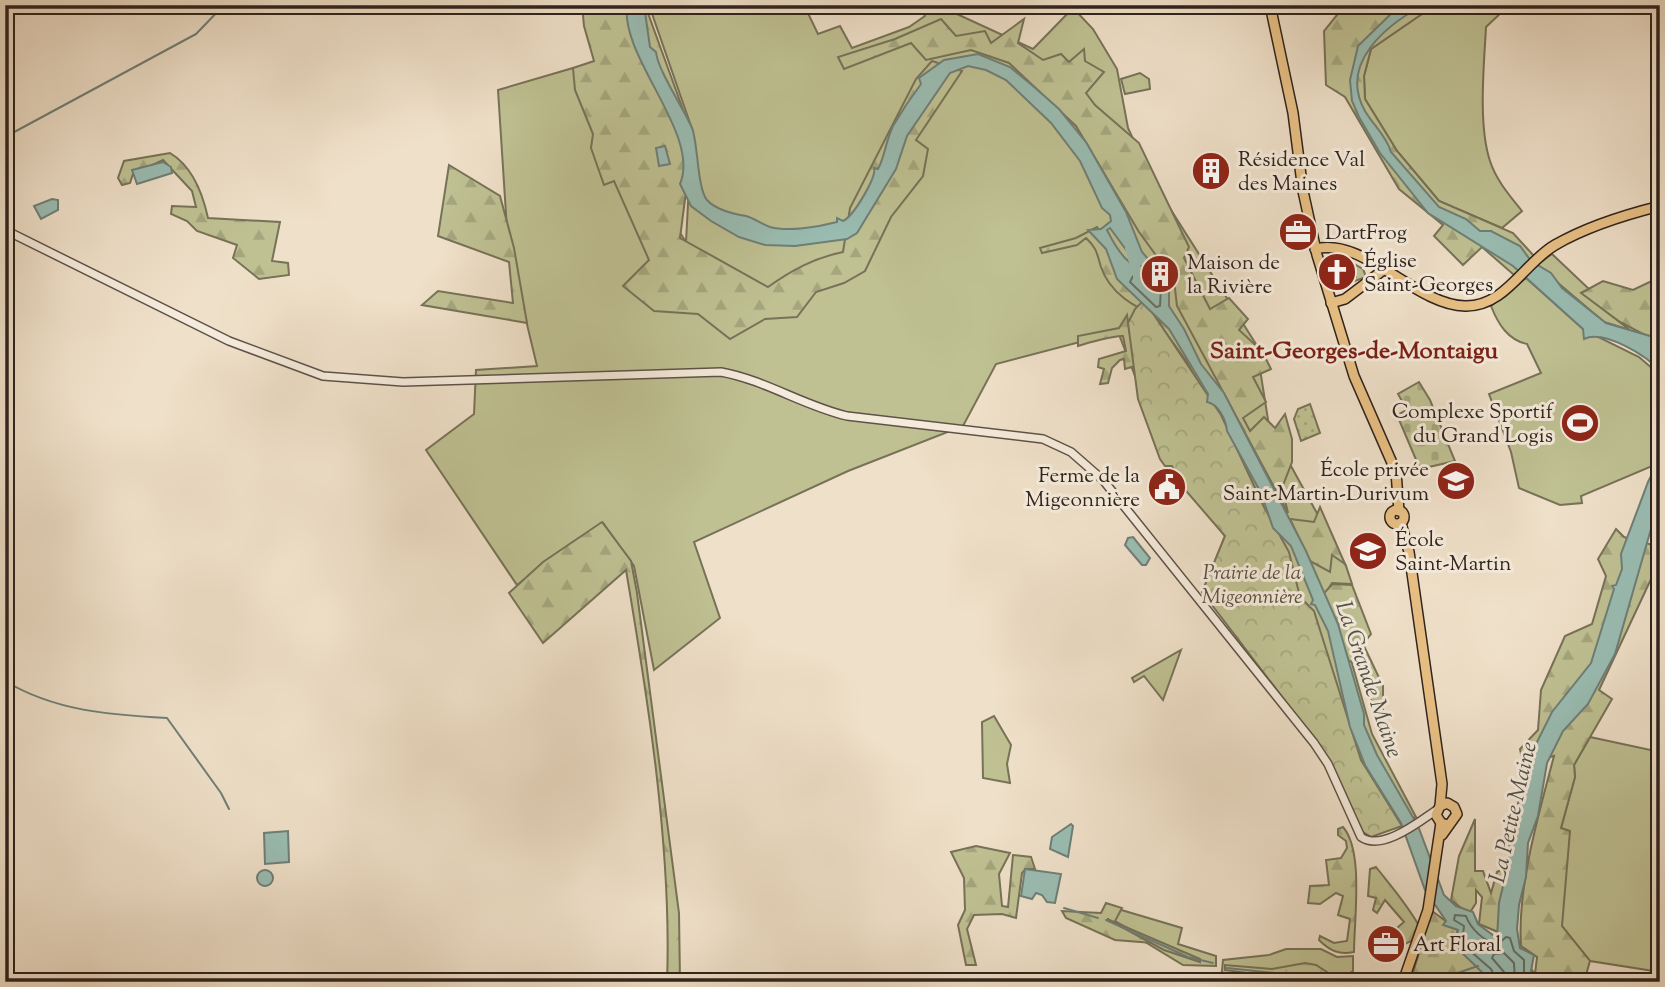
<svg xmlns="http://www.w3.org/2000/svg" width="1665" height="987" viewBox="0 0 1665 987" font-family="'Sorts Mill Goudy',serif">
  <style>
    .grass { fill: #bfc193; stroke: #777258; stroke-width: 2 }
    .forest { fill: url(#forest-firs); stroke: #777258; stroke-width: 2 }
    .wetland { fill: url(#wetland-marsh); stroke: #777258; stroke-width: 2 }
    .cemetery { fill: url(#cemetery-stones); stroke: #777258; stroke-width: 2 }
    .park { fill: url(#park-crowns); stroke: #777258; stroke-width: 2 }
    .garden { fill: url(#garden-dots); stroke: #777258; stroke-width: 2 }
    .water { fill: #9abdb3; stroke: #6f7f77; stroke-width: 2 }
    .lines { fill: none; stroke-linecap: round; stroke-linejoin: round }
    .shore { stroke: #647068; stroke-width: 2 }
    .stream { stroke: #6f7f77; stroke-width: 2 }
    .river { stroke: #9abdb3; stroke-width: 10 }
    .minor-casing { stroke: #5f5248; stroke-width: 10 }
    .major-casing { stroke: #2f231d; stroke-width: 12 }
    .minor { stroke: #f5ebdc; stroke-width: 7 }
    .major { stroke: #e8c084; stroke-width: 9 }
    .labels { text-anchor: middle; stroke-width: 6; stroke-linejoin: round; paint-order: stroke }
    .poi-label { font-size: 21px; fill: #2f231d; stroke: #f5ebdc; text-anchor: start }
    .park-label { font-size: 21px; font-style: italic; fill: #5a5240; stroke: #f5ebdc }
    .water-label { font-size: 23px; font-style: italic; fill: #4f514a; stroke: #f5ebdc }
    .quarter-label { font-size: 24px; font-weight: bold; fill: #7a1f14; stroke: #f5ebdc }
  </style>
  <defs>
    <pattern id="forest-firs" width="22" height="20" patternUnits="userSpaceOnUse" patternTransform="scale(1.75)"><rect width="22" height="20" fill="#bfc193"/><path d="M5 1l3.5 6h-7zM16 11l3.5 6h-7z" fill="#a4a67e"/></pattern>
    <pattern id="wetland-marsh" width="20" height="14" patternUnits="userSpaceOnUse" patternTransform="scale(1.75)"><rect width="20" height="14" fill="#bfc193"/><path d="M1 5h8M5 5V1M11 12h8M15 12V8" fill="none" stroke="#a4a67e"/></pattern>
    <pattern id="cemetery-stones" width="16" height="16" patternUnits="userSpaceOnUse" patternTransform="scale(1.75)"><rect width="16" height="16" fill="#bfc193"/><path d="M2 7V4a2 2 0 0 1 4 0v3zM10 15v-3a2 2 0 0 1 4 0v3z" fill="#a4a67e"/></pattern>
    <pattern id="park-crowns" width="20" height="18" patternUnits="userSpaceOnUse" patternTransform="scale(1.75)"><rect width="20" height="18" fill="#bfc193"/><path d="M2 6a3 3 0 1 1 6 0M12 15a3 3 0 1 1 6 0" fill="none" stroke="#a4a67e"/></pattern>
    <pattern id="garden-dots" width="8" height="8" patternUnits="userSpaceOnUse" patternTransform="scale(1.75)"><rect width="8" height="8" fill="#bfc193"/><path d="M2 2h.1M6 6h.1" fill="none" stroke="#a4a67e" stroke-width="1.8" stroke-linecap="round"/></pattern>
  </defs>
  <rect width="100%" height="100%" fill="#efe0c9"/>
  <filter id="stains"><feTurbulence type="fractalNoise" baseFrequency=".00286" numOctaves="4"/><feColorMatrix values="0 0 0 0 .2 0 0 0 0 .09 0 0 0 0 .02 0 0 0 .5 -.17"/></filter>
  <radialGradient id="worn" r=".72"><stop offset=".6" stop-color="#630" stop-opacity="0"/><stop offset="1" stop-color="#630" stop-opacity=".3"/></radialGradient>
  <g class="grass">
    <path d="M649,5H804L818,34L840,26L852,48L909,27L925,16L920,5H946V9L1033,49L1073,8L1093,29L1117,69L1128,128L1152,180L1256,344L1269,426L1346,566L1352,584L1332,583L1326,592L1342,628L1372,734L1416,817L1371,837L1360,830L1325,753L1203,591L1225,536L1164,451L1118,332L996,364L963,426L848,471L694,542L720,618L654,670L634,566L603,523L517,585L426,450L474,414L476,370L537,366L508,245L498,90L573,68L686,242L692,129Z"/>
    <path d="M1435,5H1660V12L1504,10L1486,27C1484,65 1478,125 1490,161C1496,180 1510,196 1522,211L1502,228L1439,201L1397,151L1365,99L1364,76L1371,49Z"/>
    <path d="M1140,73L1149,79L1150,89L1125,94L1121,79Z"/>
    <path d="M1552,254L1589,289L1582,293L1630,330L1604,322L1537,265Z"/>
    <path d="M1347,260L1363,269L1366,277L1352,282L1351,278L1356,277L1355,271H1349Z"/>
    <path d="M1526,278L1584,330L1639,357L1660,375V460L1657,464L1581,496L1582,503L1560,505L1519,488L1511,452L1489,394L1541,373L1527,344C1508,340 1498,324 1491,306Z"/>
    <path d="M1181,650L1163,700L1144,676L1134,682L1132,678Z"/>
    <path d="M994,716L1011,745L1007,764L1010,783L983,778L982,722Z"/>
    <path d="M1590,737L1660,752L1656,864L1660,869V972L1590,961L1562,926L1561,828L1575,777L1574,765Z"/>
    <path d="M1118,909L1182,928L1178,944L1216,956V966L1183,965L1114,923Z"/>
    <path d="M1286,949H1321L1337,957L1353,956V971L1347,975L1351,980L1221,982L1223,960L1269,955Z"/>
  </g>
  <g class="forest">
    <path d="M582,5H645L693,137L680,238L768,287C792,270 814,258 843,252L850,208L916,79L932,61L962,71L916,140L928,149L923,176L891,217L865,271L844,283L816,292L797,317L765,319L730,339L698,314L654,311L623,286L649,260L614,181L604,185L591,148L593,134L575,90L573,68L594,61L584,26Z"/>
    <path d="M1345,5H1435L1371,49L1364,76L1365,99L1397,151L1439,201L1513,233L1534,256L1514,275L1482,247L1463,265L1434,236L1443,225L1399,189L1345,97L1326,85L1324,31Z"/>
    <path d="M941,19L956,36L985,31L991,43L1024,19L1018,43L1043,60L1061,54L1069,62L1084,49L1085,61L1104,72L1086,93L1095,105L1139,143L1189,247L1184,258L1210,309L1229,298L1248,319L1239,330L1262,351L1271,369L1253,377L1266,402L1243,418L1250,431L1264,417L1275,428L1285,414L1292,439V462L1282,488L1288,513L1177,306L1174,280L1139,232L1076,126L1009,63L971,50L926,60L911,43L844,69L838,57L895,39Z"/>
    <path d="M170,153C192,166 203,195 208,218L280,222L272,261L288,263L289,275L259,279L233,258L237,245L197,231L187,221L171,214L172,206L196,207L192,191L163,160L133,174L130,183L122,185L118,178L124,161Z"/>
    <path d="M449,165L500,196L514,248L527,323L422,305L438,291L513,303L509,262L438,236Z"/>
    <path d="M1097,227L1163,318L1214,398L1210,407L1187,362L1161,326L1159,318C1135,307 1110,294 1101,267C1097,254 1097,248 1086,238L1077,245L1042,253L1040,248L1076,238Z"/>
    <path d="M1660,277V343L1620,322L1581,293L1603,281L1633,290Z"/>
    <path d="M1127,315L1135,366L1125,369L1124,359L1120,360L1112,368L1108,383L1100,384L1104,369L1098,367L1099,359L1126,351L1123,336C1116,335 1087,343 1078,346V336L1119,328Z"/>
    <path d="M1320,507L1345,564L1332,555L1330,572L1310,561L1290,519L1314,522Z"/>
    <path d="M602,522L631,561L637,593L679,913L680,982H667C672,851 648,699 626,570L543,643L509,593L543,562Z"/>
    <path d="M1616,529L1624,537L1660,547V560L1599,690L1612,699L1574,765L1575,777L1561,828L1570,831L1562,926L1590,961L1584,982H1560L1559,974L1535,976V982H1521L1526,962L1535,974L1537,957L1521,946C1517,887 1539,813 1554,756L1523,764L1520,749L1538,730L1541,690L1565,636L1592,624L1606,576L1598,559Z"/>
    <path d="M1333,584L1352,585L1371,634L1363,644L1383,686V714H1375L1361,663L1349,661L1324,593Z"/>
    <path d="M1475,819V871H1483L1491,893L1497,872L1508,866L1498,932L1479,924L1482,897L1476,890V903L1469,914L1451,900L1459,856Z"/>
    <path d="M1343,827C1364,851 1354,920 1354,952C1339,955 1330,951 1319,940L1320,936L1334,943L1347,941L1350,919L1338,915L1343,896L1336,893L1320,904L1308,903L1310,886L1329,885L1326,860L1341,858L1347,848L1346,841L1338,835V829Z"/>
    <path d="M976,846L1010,853L999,874L1002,906L1008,907L1013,855L1031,857L1035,869H1026L1022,873L1016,918L1002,914L974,915L967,929L976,965H966L958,925L965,910L964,878L951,852Z"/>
    <path d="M1376,867C1391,886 1406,903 1418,924L1415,939L1405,944L1395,943L1402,936L1397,928L1404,922L1385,900L1377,913L1373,910L1376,898L1368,896L1370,869Z"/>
    <path d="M1106,903L1122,908L1115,921L1153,943L1115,940L1066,918L1062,911L1101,913Z"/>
    <path d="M1432,911L1458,930L1454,945L1482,971L1474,982H1415L1411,979Z"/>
  </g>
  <g class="wetland">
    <path d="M1107,919L1200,959V962L1164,950Z"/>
    <path d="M1305,963L1316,965L1327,972L1326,974L1311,973V982L1225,970V965L1272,969Z"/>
  </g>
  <path class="cemetery" d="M1419,382L1430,400L1455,461L1420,469L1397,415L1407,410L1398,394Z"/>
  <path class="park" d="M1144,300L1221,415L1264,507L1289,552L1300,597L1314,611L1361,760L1402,826L1371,837L1360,830L1325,753L1202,592L1225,536L1181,485L1172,466H1165L1160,459L1138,399L1128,323L1135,309Z"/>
  <path class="garden" d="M1310,404L1320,433L1301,441L1294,419L1298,409Z"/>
  <g class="water">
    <path d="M627,5H644L650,47L656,52C658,71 684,109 692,128C698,142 697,188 707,200C715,209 734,214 746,216C754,218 761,224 770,227C788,232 818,227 837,222V218L843,221C854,216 877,176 874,168L878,169C885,156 886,140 893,126C900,114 912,96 921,84L919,78L944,60L978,54L1010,67L1033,86L1059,109L1086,142L1126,212L1142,252L1156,268L1138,266L1110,228L1107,230C1117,250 1130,271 1154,273L1156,279L1169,276V306L1184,329L1201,364L1224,393L1306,551L1338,624L1364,714V725L1377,755L1418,826L1444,895L1456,906L1473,912L1478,924L1497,938L1499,903L1509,861L1510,834L1531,754L1552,712L1591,663L1614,589L1612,586L1616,585L1622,569L1621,554L1648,482L1653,472H1660V512L1653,526L1660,527V530L1651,529L1615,654L1588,704L1563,731L1547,763L1538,816L1528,843L1526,877L1519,905L1517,929L1520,948L1534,955L1529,982H1492L1454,945L1458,930L1443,925L1446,921L1425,890L1401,823L1365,765L1350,727L1328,631L1315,605L1311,604L1313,600L1291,546L1273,528L1261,493L1227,431C1226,419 1218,404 1207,402L1208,394L1169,329L1117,279L1106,249L1088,230L1101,229L1111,221L1110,215L1102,208L1080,161L1051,123L1006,80L986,70L968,66L950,73L907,136L896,169L857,233L847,239L795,246L765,245L739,237L711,221L691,206L680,184C701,134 620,58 627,5Z"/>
    <path d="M1400,5H1423C1387,25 1338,63 1365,111C1373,125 1386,135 1391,152L1439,207L1466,219L1480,231H1491L1520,246L1531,261L1551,273L1562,288L1606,323L1650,336L1660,345V371C1647,356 1604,329 1584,339L1583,329L1513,266L1428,213L1380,153L1359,117L1352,101L1350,80L1358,46Z"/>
    <path d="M665,146L670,164L659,166L656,148Z"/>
    <path d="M163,162L171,167L172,173L137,184L132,170Z"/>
    <path d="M52,199L58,200V210L41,219L34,206Z"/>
    <path d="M1133,537L1150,558L1146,565H1142L1125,545L1128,538Z"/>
    <path d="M1071,824L1073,826L1068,857L1050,849L1052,837Z"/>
    <path d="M288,831L289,862L265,864L264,833Z"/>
    <path d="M1025,869L1061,874L1055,903L1047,902L1042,895L1036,893L1032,899L1021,896Z"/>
    <circle cx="265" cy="878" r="8"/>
  </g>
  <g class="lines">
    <g class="shore">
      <path d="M1133,276L1161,287L1160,306L1156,307L1130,282Z"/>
      <path d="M1497,982L1491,969L1462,944L1464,926L1454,920L1455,915L1466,916C1470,928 1485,943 1498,944L1506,937L1510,938L1514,951L1524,960V982"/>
      <path d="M1506,982L1504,972L1492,958L1494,954L1504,953L1514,963L1515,982"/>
    </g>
    <g class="stream">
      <path d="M5,137L196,34L224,5"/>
      <path d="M5,681C55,711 110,715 167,718L221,793L229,809"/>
      <path d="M1064,908L1098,918"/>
      <path d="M1106,920L1188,957L1213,963"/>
      <path d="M1227,968L1313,977"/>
      <path d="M1422,980H1437L1478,966"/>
    </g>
    <path class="river" d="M1130,248L1140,283"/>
    <g class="minor-casing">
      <path id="minor" d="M5,230L229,341L323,376L403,382L721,372C765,380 804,406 847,416L1043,439L1071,452L1103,480L1314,743L1328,764L1361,837C1382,852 1420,821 1438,809"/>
    </g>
    <g class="major-casing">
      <g id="major">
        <path d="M1270,5L1293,113L1303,191L1317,255L1354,376L1396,472L1399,511"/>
        <path d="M1315,249C1363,236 1415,305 1465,306C1505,307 1524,263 1555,245C1586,227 1624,215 1660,206"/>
        <path d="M1331,303L1345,299L1382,271"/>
        <circle cx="1397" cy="517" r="7"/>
        <path d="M1401,523L1409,552L1442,784L1440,806"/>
        <path d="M1442,835L1457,814L1454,807L1447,803L1440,806L1436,815L1441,823L1448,825"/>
        <path d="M1403,982L1428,910L1441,823"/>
      </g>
    </g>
    <use href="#minor" class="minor"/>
    <use href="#major" class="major"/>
  </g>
  <defs>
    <g id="building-disc" transform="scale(2.0125)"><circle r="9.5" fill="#8f2418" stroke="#f5ebdc"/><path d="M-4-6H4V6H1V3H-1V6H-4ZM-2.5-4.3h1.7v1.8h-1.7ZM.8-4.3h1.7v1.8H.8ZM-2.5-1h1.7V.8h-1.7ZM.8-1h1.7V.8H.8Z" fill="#fff"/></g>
    <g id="office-disc" transform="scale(2.0125)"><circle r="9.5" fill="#8f2418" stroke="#f5ebdc"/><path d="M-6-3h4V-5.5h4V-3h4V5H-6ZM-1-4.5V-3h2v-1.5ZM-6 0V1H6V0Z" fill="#fff"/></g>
    <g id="church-disc" transform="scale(2.0125)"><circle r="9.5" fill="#8f2418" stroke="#f5ebdc"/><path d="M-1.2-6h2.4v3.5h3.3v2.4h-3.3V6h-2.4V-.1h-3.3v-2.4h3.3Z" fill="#fff"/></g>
    <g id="stadium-disc" transform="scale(2.0125)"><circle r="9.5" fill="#8f2418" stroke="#f5ebdc"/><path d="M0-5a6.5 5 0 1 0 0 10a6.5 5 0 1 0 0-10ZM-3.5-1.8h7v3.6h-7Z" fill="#fff"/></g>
    <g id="school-disc" transform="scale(2.0125)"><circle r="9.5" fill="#8f2418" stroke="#f5ebdc"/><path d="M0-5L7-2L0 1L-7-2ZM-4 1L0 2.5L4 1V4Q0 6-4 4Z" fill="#fff"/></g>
    <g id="civic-disc" transform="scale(2.0125)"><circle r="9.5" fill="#8f2418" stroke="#f5ebdc"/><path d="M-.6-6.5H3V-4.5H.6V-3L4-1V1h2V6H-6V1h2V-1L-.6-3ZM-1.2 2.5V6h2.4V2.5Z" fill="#fff"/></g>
  </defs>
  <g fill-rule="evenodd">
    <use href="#building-disc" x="1211" y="171"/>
    <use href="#office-disc" x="1298" y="232"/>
    <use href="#church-disc" x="1337" y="272"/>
    <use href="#building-disc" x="1160" y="274"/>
    <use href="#stadium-disc" x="1580" y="423"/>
    <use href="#school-disc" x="1456" y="481"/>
    <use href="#civic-disc" x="1167" y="487"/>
    <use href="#school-disc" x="1368" y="551"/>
    <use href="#office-disc" x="1386" y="944"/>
  </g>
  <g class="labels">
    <g class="poi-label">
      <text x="1238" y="166">Résidence Val<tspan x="1238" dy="24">des Maines</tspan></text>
      <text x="1325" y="239">DartFrog</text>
      <text x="1364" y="267">Église<tspan x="1364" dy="24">Saint-Georges</tspan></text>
      <text x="1187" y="269">Maison de<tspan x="1187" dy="24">la Rivière</tspan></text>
      <text x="1553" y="418" text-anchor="end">Complexe Sportif<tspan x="1553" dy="24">du Grand Logis</tspan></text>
      <text x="1429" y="476" text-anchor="end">École privée<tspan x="1429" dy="24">Saint-Martin-Durivum</tspan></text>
      <text x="1140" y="482" text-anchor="end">Ferme de la<tspan x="1140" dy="24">Migeonnière</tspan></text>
      <text x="1395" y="546">École<tspan x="1395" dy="24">Saint-Martin</tspan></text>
      <text x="1413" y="951">Art Floral</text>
    </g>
    <g class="park-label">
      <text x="1252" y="579">Prairie de la<tspan x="1252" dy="24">Migeonnière</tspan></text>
    </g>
    <g class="water-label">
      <text transform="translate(1370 679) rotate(71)" y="8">La Grande Maine</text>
      <text transform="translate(1512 812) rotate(-77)" y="8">La Petite Maine</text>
    </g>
    <g class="quarter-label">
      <text x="1354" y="358">Saint-Georges-de-Montaigu</text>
    </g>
  </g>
  <rect width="1665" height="987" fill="none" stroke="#efe0c9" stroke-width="28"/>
  <rect x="7" y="7" width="1651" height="973" fill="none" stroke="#2f231d" stroke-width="3.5"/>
  <rect x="14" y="14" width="1637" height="959" fill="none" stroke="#2f231d" stroke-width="2"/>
  <rect width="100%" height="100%" filter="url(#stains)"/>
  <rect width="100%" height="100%" fill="url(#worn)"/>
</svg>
